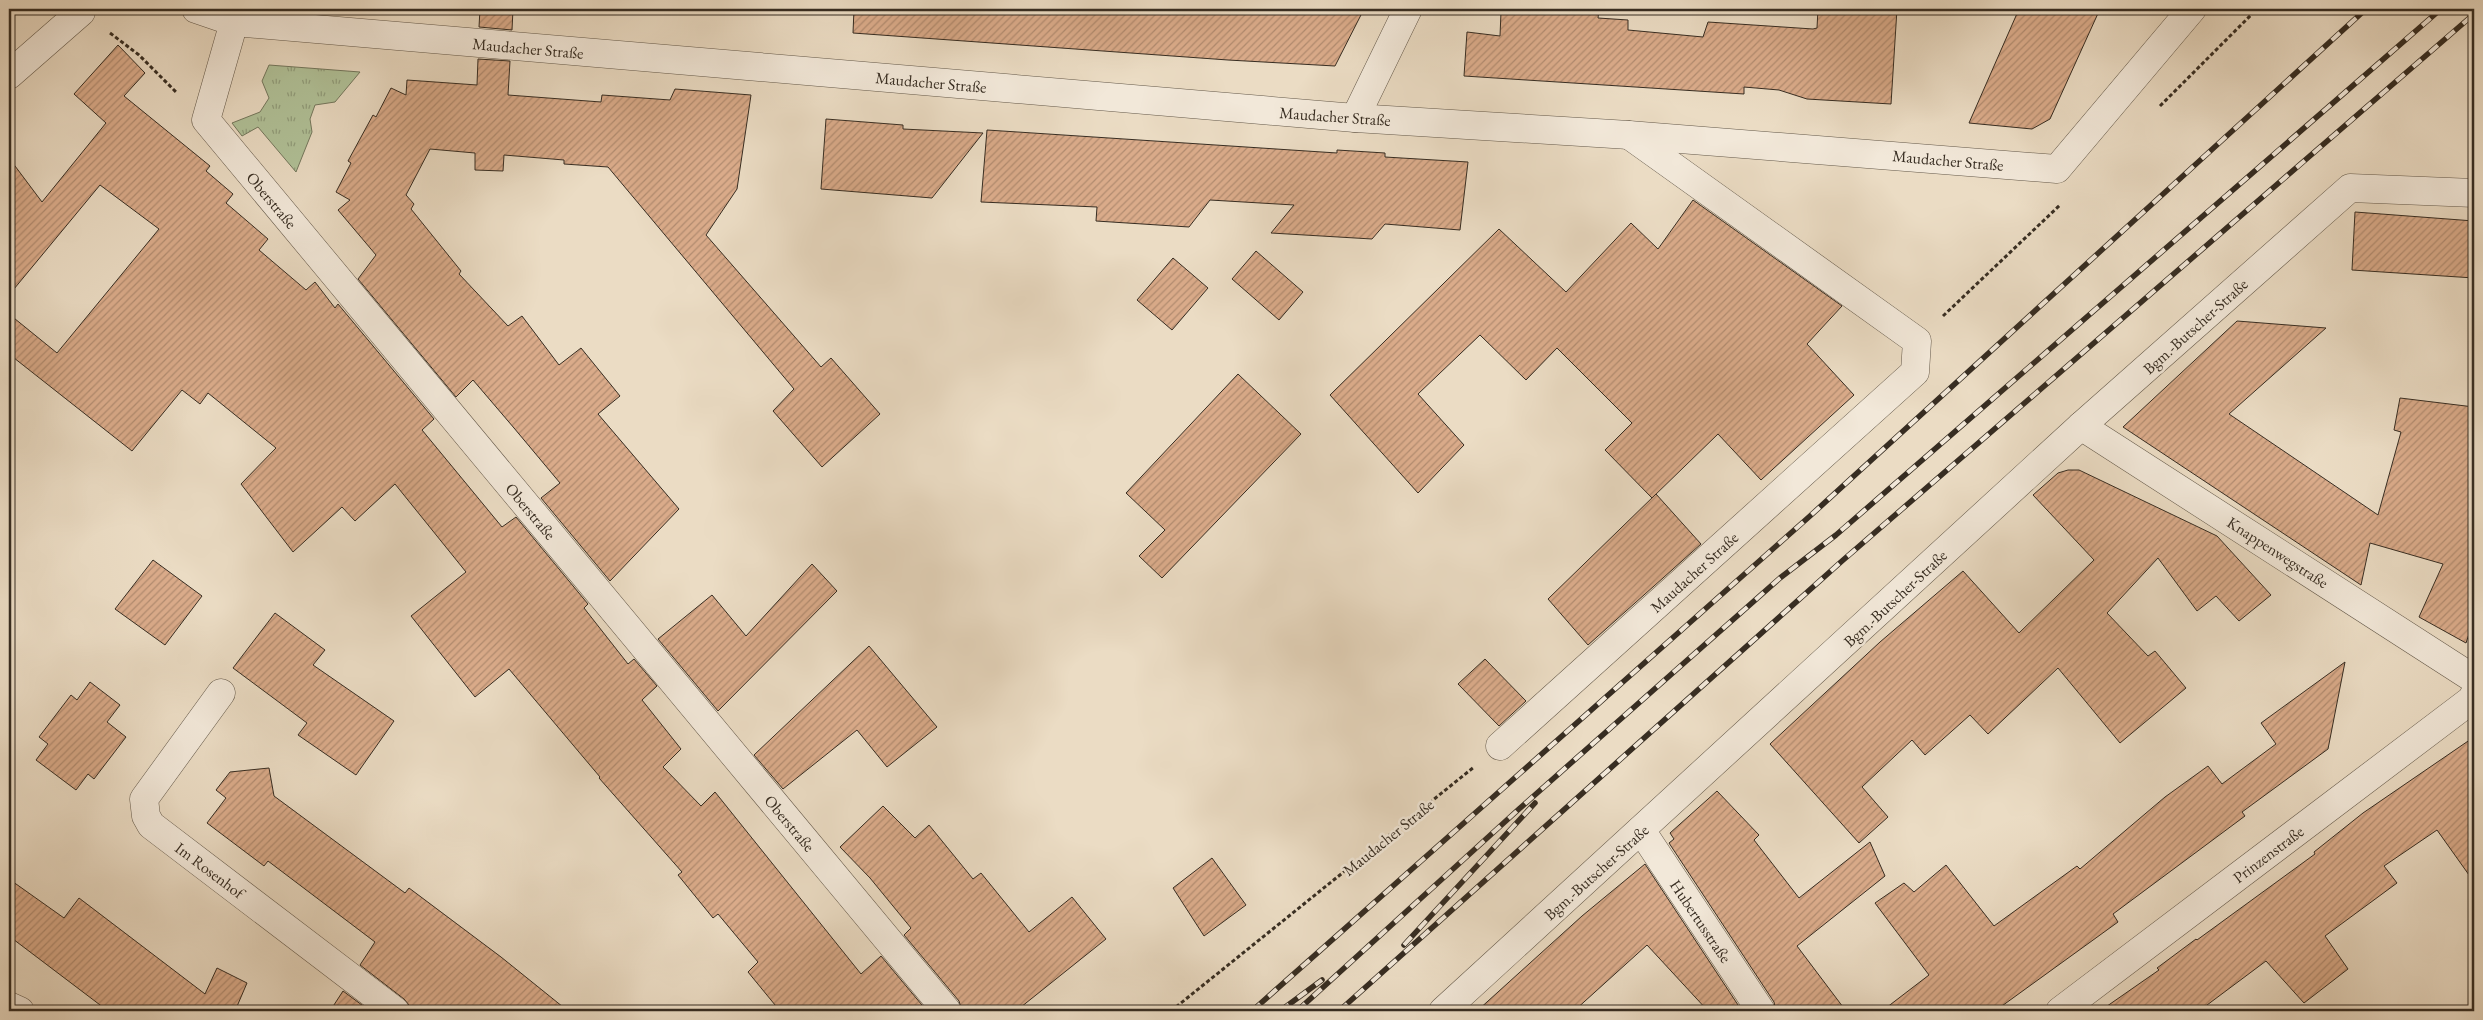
<svg xmlns="http://www.w3.org/2000/svg" width="2483" height="1020" viewBox="0 0 2483 1020" font-family="'EB Garamond',serif">
  <style>
    .grass { fill: url(#grass-tufts); stroke: #74785e }
    .building { fill: url(#building-hatch); stroke: #372d22 }
    .lines { fill: none; stroke-linecap: round; stroke-linejoin: round }
    .minor-casing { stroke: #64594a; stroke-width: 29 }
    .path { stroke: #372d22; stroke-width: 3; stroke-dasharray: 4 2.5; stroke-linecap: butt }
    .minor { stroke: #f2e8d9; stroke-width: 28 }
    .rail-casing { stroke: #372d22; stroke-width: 5.5 }
    .rail { stroke: #f2e8d9; stroke-width: 4; stroke-dasharray: 11; stroke-linecap: butt }
    .labels { text-anchor: middle; stroke-width: 5; stroke-linejoin: round; paint-order: stroke }
    .street-label { font-size: 16px; fill: #372d22; stroke: #f2e8d9 }
  </style>
  <defs>
    <pattern id="grass-tufts" width="24" height="20" patternUnits="userSpaceOnUse" patternTransform="scale(1.25)"><rect width="24" height="20" fill="#b1c299"/><path d="M3 7l-1-3M5 7V3M7 7l1-3M15 17l-1-3M17 17v-4M19 17l1-3" fill="none" stroke="#919e7c"/></pattern>
    <pattern id="building-hatch" width="6" height="6" patternUnits="userSpaceOnUse" patternTransform="scale(1.25)"><rect width="6" height="6" fill="#daab8a"/><path d="M-1 1l2-2M0 6l6-6M5 7l2-2" fill="none" stroke="#b28c70"/></pattern>
  </defs>
  <rect width="100%" height="100%" fill="#ebdcc4"/>
  <filter id="stains"><feTurbulence type="fractalNoise" baseFrequency=".004" numOctaves="4"/><feColorMatrix values="0 0 0 0 .2 0 0 0 0 .09 0 0 0 0 .02 0 0 0 .5 -.17"/></filter>
  <radialGradient id="worn" r=".72"><stop offset=".6" stop-color="#630" stop-opacity="0"/><stop offset="1" stop-color="#630" stop-opacity=".3"/></radialGradient>
  <path class="grass" d="M269,65L360,72L335,102L315,105L310,119L312,132L296,172L258,127L242,136L232,123L260,112L269,98L262,81Z"/>
  <g class="building">
    <path d="M480,9H513L512,30L479,27Z"/>
    <path d="M854,9H1364L1335,66L1228,60L853,33Z"/>
    <path d="M1531,9H1599L1598,18L1628,20V30L1703,37L1708,22L1813,29L1817,28L1818,9H1897L1891,104L1807,99L1779,90L1744,87V94L1464,76L1467,32L1500,36L1501,12L1531,14Z"/>
    <path d="M2019,9H2100L2050,119L2032,129L1969,123Z"/>
    <path d="M118,45L145,73L124,96L210,166L206,171L233,194L226,203L268,239L259,250L306,290L315,282L335,308L338,304L434,419L422,430L502,527L516,517L588,604L584,608L628,664L634,659L657,686L642,700L681,749L663,767L701,806L715,792L861,974L881,956L927,1011H780L748,972L758,962L718,914L713,918L678,875L682,872L599,778L600,777L509,669L475,697L411,616L466,572L395,484L355,521L342,507L293,552L241,484L276,448L208,393L200,404L182,390L132,451L9,354V314L57,353L159,229L100,185L9,295V158L42,202L106,123L74,94Z"/>
    <path d="M478,59L510,61L508,95L601,102L602,95L670,100L675,89L751,95L737,189L706,235L821,367L831,358L880,414L822,467L773,411L794,389L608,167L564,164V160L504,155L503,171L475,170V153L430,149L406,195L414,204L411,209L461,271L459,274L508,326L522,316L559,365L581,348L620,396L598,414L679,509L610,581L541,498L560,483L514,428L473,380L456,397L358,279L376,255L338,210L350,200L336,192L351,163L348,161L373,115L376,117L391,88L406,95L407,80L477,85Z"/>
    <path d="M826,119L903,125V129L983,133L932,198L821,189Z"/>
    <path d="M987,130L1337,153V150L1385,153V157L1468,162L1460,230L1385,224L1372,239L1271,233L1294,205L1210,200L1189,227L1096,221L1097,207L981,202Z"/>
    <path d="M1693,200L1842,306L1807,344L1854,395L1761,480L1718,434L1652,498L1605,450L1632,423L1557,348L1526,380L1480,335L1418,394L1464,445L1418,493L1330,395L1499,229L1566,292L1631,223L1658,249Z"/>
    <path d="M2355,212L2474,221V278L2352,270Z"/>
    <path d="M1256,251L1303,292L1279,320L1232,279Z"/>
    <path d="M1173,258L1208,288L1172,330L1137,300Z"/>
    <path d="M2237,321L2326,328L2229,414L2378,515L2401,432L2394,430L2400,398L2474,407V619L2466,643L2419,617L2443,564L2370,543L2361,585L2123,427Z"/>
    <path d="M1238,374L1301,434L1162,578L1139,556L1165,530L1126,493Z"/>
    <path d="M2068,470H2079L2217,536L2271,595L2239,621L2216,596L2197,611L2158,558L2107,613L2148,656L2155,651L2186,688L2120,743L2058,668L1988,734L1970,715L1925,755L1912,740L1862,787L1888,817L1859,843L1770,744L1880,642L1963,571L2019,633L2094,560L2033,495L2058,473Z"/>
    <path d="M1656,494L1701,544L1588,645L1548,599Z"/>
    <path d="M153,560L202,596L165,645L115,609Z"/>
    <path d="M812,564L837,591L718,711L658,639L712,595L746,636Z"/>
    <path d="M275,613L325,650L313,665L394,721L356,775L298,735L307,723L233,668Z"/>
    <path d="M869,646L937,727L887,767L857,730L783,789L754,755Z"/>
    <path d="M1485,659L1526,701L1499,726L1458,684Z"/>
    <path d="M2345,662L2328,749L2242,812L2245,816L2113,914L2118,922L1995,1011H1882L1929,975L1875,903L1904,883L1914,892L1946,865L1994,926L2077,866L2080,869L2165,797L2208,766L2222,784L2276,744L2261,723Z"/>
    <path d="M90,682L120,705L107,722L126,737L94,779L88,774L76,790L36,760L48,744L39,737L71,695L77,700Z"/>
    <path d="M2474,737V882L2437,830L2384,866L2397,883L2325,936L2348,969L2304,1003L2266,961L2199,1011H2100L2159,970L2157,968L2196,939L2197,940L2315,854L2314,852L2363,813Z"/>
    <path d="M269,768L274,796L405,893L409,888L501,957L568,1011H410L409,1005L404,999L360,965L375,942L268,861L264,866L207,823L226,798L216,790L230,772Z"/>
    <path d="M1717,791L1759,835L1754,840L1799,898L1870,842L1885,876L1797,946L1846,1011H1776L1774,1002L1669,843L1674,839L1670,833Z"/>
    <path d="M883,806L915,838L929,825L973,879L981,873L1029,932L1072,897L1106,939L1016,1011H962L959,1001L904,935L911,928L870,878L840,847Z"/>
    <path d="M1212,858L1246,905L1204,936L1173,888Z"/>
    <path d="M1645,864L1742,1011H1708L1647,945L1574,1011H1477L1582,916Z"/>
    <path d="M9,879L64,918L79,898L205,994L217,968L247,983L235,1011H108L9,936Z"/>
    <path d="M343,991L370,1011H330Z"/>
  </g>
  <g class="lines">
    <g class="minor-casing">
      <g id="minor">
        <path d="M196,9L234,22L1355,118L1629,135L2057,169L2192,9"/>
        <path d="M234,22L206,120L947,1011"/>
        <path d="M9,75L81,12"/>
        <path d="M1355,118L1408,9"/>
        <path d="M2081,426L2474,679"/>
        <path d="M221,693L144,799L146,816L151,825L395,1011"/>
        <path d="M1500,746L1915,372L1917,341L1629,135"/>
        <path d="M1641,830L1761,1011"/>
        <path d="M9,1006L20,1011"/>
        <path d="M1443,1011L2081,426L2350,188L2474,193"/>
        <path d="M2060,1011L2471,700L2474,695"/>
      </g>
    </g>
    <g class="path">
      <path d="M110,33L139,55L176,92"/>
      <path d="M2469,63L2474,69"/>
      <path d="M2160,106L2257,9"/>
      <path d="M1943,316L2060,205"/>
      <path d="M1171,1011L1474,767"/>
    </g>
    <use href="#minor" class="minor"/>
    <g class="rail-casing">
      <g id="rail">
        <path d="M1404,945L1535,803"/>
        <path d="M1252,1011L1810,516L2366,9"/>
        <path d="M1280,1011L1322,980"/>
        <path d="M1297,1011L1519,809L1780,578L1836,535L2441,9"/>
        <path d="M1339,1011L1842,561L2474,14"/>
      </g>
    </g>
    <use href="#rail" class="rail"/>
  </g>
  <g class="labels">
    <g class="street-label">
      <text transform="translate(528 48) rotate(5)" y="6">Maudacher Straße</text>
      <text transform="translate(931 82) rotate(5)" y="6">Maudacher Straße</text>
      <text transform="translate(1335 116) rotate(4)" y="6">Maudacher Straße</text>
      <text transform="translate(1948 160) rotate(5)" y="6">Maudacher Straße</text>
      <text transform="translate(272 200) rotate(50)" y="6">Oberstraße</text>
      <text transform="translate(2195 326) rotate(-42)" y="6">Bgm.-Butscher-Straße</text>
      <text transform="translate(531 511) rotate(50)" y="6">Oberstraße</text>
      <text transform="translate(2278 552) rotate(33)" y="6">Knappenwegstraße</text>
      <text transform="translate(1694 572) rotate(-42)" y="6">Maudacher Straße</text>
      <text transform="translate(1895 598) rotate(-43)" y="6">Bgm.-Butscher-Straße</text>
      <text transform="translate(790 823) rotate(50)" y="6">Oberstraße</text>
      <text transform="translate(1388 837) rotate(-39)" y="6">Maudacher Straße</text>
      <text transform="translate(2268 854) rotate(-37)" y="6">Prinzenstraße</text>
      <text transform="translate(210 870) rotate(37)" y="6">Im Rosenhof</text>
      <text transform="translate(1596 872) rotate(-42)" y="6">Bgm.-Butscher-Straße</text>
      <text transform="translate(1701 921) rotate(56)" y="6">Hubertusstraße</text>
    </g>
  </g>
  <rect width="2483" height="1020" fill="none" stroke="#ebdcc4" stroke-width="30"/>
  <rect x="10" y="10" width="2463" height="1000" fill="none" stroke="#372d22" stroke-width="2.5"/>
  <rect x="15" y="15" width="2453" height="990" fill="none" stroke="#372d22"/>
  <rect width="100%" height="100%" filter="url(#stains)"/>
  <rect width="100%" height="100%" fill="url(#worn)"/>
</svg>
